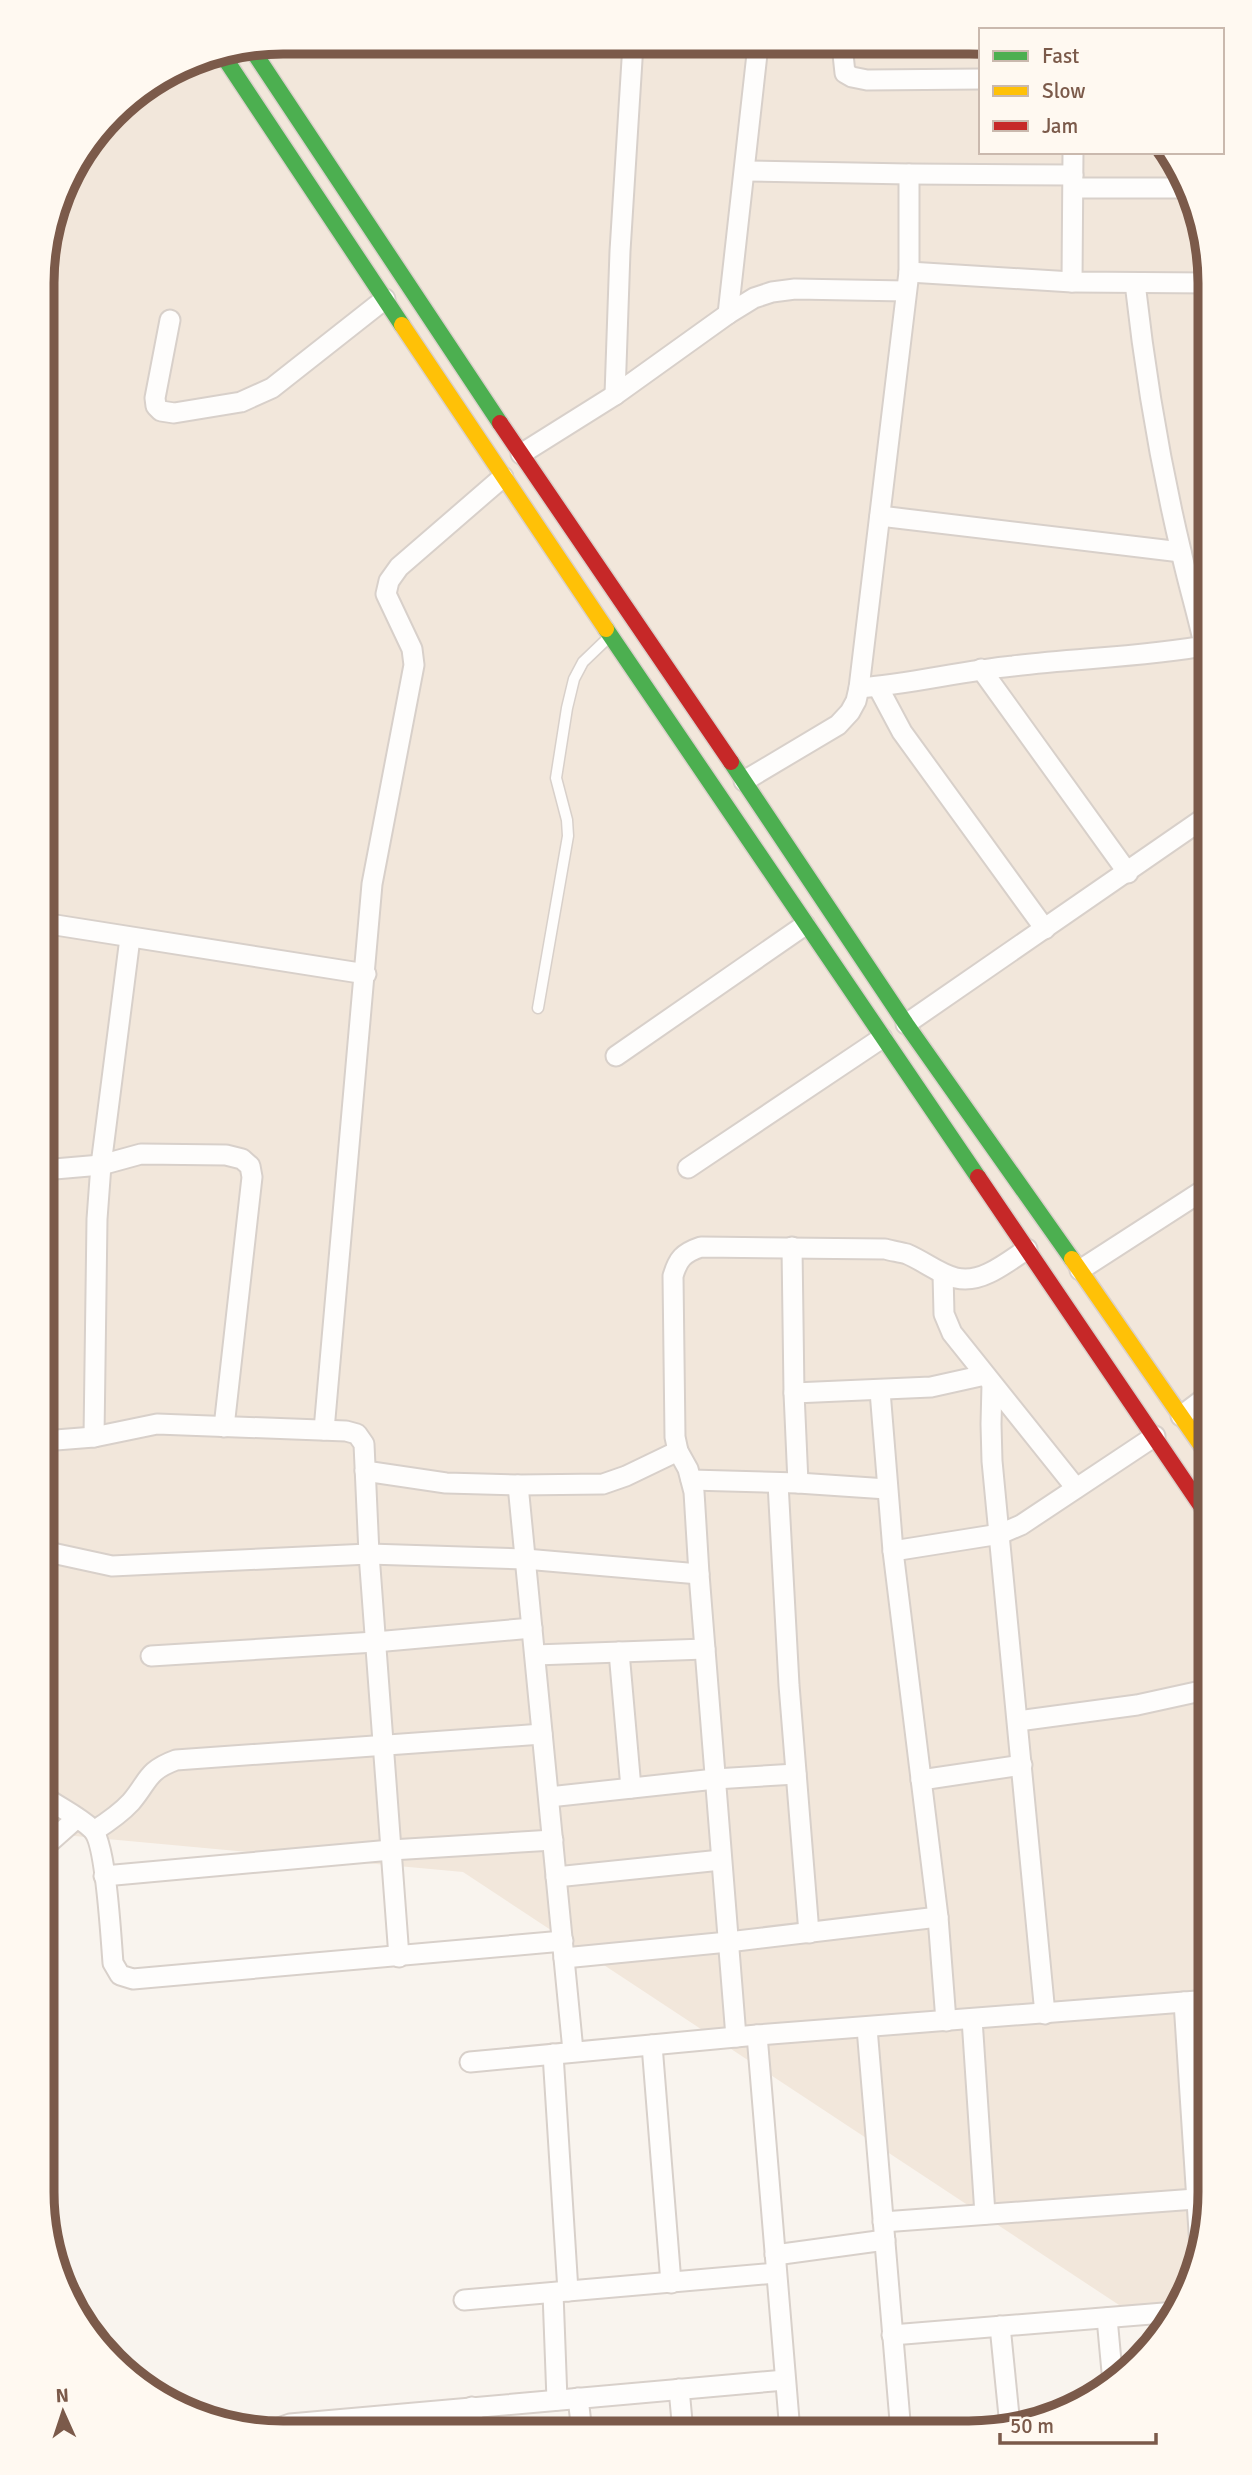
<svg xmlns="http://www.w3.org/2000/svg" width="1252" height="2475" viewBox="0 0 1252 2475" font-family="Signika,sans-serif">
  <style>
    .residential { fill: #f2e7db }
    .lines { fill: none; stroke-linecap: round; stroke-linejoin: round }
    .lane-casing { stroke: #d8d0ca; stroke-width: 13 }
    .street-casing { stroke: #d8d0ca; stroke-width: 23 }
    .fast-casing { stroke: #dad0ca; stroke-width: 19 }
    .slow-casing { stroke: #dad0ca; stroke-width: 19 }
    .jam-casing { stroke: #dad0ca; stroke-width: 19 }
    .lane { stroke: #fefdfc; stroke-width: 10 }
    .street { stroke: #fefdfc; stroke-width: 19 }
    .fast { stroke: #4caf50; stroke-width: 16 }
    .slow { stroke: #ffc107; stroke-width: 16 }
    .jam { stroke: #c62828; stroke-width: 16 }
    .rim { fill: none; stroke: #7b5a4a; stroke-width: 9 }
  </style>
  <rect width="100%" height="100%" fill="#f9f4ee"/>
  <path class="residential" d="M283,42L981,46V152H1162L1197,206L1210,283L1209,2208L1192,2284L1163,2334L463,1872L42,1833L44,252L67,176L124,102L191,60Z"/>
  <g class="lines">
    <g class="lane-casing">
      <path id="lane" d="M538,1008L568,836L567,820L556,778L567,708L574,679L583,662L607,639"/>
    </g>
    <g class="street-casing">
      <g id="street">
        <path d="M842,45L845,73L852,77L867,80L981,79"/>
        <path d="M745,171L909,174L1073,175"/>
        <path d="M1074,188H1186"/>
        <path d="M909,272L1072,282L1210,283"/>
        <path d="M1072,282L1073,152"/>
        <path d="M1135,283C1145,373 1160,463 1181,551C1190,593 1204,633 1210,676"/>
        <path d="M728,314L758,45"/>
        <path d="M170,320L155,398L156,406L161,411L174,413L241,402L272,388L385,299"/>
        <path d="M615,395L620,251L633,44"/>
        <path d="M521,454L615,395L728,314L754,298L772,292L795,289L906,291"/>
        <path d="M880,516L1181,552"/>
        <path d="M981,669L1128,873"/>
        <path d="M878,687L902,732L1045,929"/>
        <path d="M859,688C911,684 961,671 1013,666C1079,658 1144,657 1210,645"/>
        <path d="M744,781L838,725L850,712L856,701L859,688L909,272V174"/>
        <path d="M43,923L366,974"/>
        <path d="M906,1024L1210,814"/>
        <path d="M616,1056L805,925"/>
        <path d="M688,1168L882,1038"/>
        <path d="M43,1170L101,1165L141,1154L226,1155L242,1159L250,1166L252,1177L224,1427"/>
        <path d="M792,1247L794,1393L798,1483"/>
        <path d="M1080,1270L1210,1186"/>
        <path d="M943,1274L944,1314L952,1333L1076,1488"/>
        <path d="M992,1384L991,1424L992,1461L1045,2014"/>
        <path d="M880,1391L893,1551L938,1917L946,2021"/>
        <path d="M794,1393L931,1387L985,1375"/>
        <path d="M1181,1416L1210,1394"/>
        <path d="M324,1430L372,884L414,665L412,649L386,594L389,581L399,567L503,477"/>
        <path d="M94,1437L97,1219L101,1165L130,938"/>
        <path d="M43,1441L94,1437L157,1424L346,1431L357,1434L364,1444L369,1554L399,1957"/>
        <path d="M365,1471L446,1483L518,1485L603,1484L626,1476L678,1451"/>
        <path d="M691,1480L798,1483L887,1489"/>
        <path d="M778,1483L789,1685L809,1933"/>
        <path d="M518,1485L573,2051"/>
        <path d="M43,1551L112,1566L369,1554L525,1559L699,1574"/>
        <path d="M893,1551L1000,1534L1021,1525L1155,1436"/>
        <path d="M619,1652L631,1788"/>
        <path d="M535,1655L705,1649"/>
        <path d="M151,1656L375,1642L532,1628"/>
        <path d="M1018,1721L1137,1705L1210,1689"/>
        <path d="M921,1780L1022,1765"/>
        <path d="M42,1795C58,1807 77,1815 92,1829C106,1842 111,1939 113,1963L120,1975L133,1979L563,1941"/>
        <path d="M549,1797L715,1779L796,1774"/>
        <path d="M94,1831C108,1822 120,1814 131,1802C149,1781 146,1771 176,1760L542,1734"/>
        <path d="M42,1849L77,1818"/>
        <path d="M104,1876L391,1850L553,1840"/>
        <path d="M556,1877L721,1860"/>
        <path d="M564,1958L728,1942L938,1917"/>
        <path d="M1184,2002L1200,2247"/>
        <path d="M972,2019L985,2214"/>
        <path d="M867,2028L901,2433"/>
        <path d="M757,2035L790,2432"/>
        <path d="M736,2037L699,1574L694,1492L688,1469L678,1451L675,1437L673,1276C678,1259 683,1253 701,1247L885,1249C892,1251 900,1252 907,1254C937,1267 954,1290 989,1273C1002,1267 1015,1257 1027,1249"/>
        <path d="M652,2045L671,2283"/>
        <path d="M553,2054L568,2291"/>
        <path d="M470,2062L757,2035L1210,2000"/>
        <path d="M883,2222L1209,2198"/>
        <path d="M775,2255L885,2240"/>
        <path d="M553,2293L557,2400"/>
        <path d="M464,2300L776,2273"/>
        <path d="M1107,2318L1113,2383"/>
        <path d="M1000,2326L1010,2426"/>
        <path d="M892,2335L1176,2312"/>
        <path d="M679,2389L683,2432"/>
        <path d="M578,2398L582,2432"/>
        <path d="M472,2407L474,2432"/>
        <path d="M270,2431L290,2424L785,2380"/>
      </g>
    </g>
    <g class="fast-casing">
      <g id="fast">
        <path d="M251,48L500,423"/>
        <path d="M222,54L402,325"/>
        <path d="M606,629C731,811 853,995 978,1177"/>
        <path d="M731,762L906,1024L1072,1259"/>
      </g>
    </g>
    <g class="slow-casing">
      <g id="slow">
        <path d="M402,325L606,629"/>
        <path d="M1072,1259L1210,1458"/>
      </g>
    </g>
    <g class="jam-casing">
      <g id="jam">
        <path d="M500,423L731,762"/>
        <path d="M978,1177L1210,1519"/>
      </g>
    </g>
    <use href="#lane" class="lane"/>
    <use href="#street" class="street"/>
    <use href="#fast" class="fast"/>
    <use href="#slow" class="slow"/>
    <use href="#jam" class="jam"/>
  </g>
  <path d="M0 0H1252V2475H0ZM283 54H969A229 229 0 0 1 1198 283V2192A229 229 0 0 1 969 2421H283A229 229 0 0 1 54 2192V283A229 229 0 0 1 283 54Z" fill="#fff9f1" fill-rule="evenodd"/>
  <path class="rim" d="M283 54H969A229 229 0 0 1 1198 283V2192A229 229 0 0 1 969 2421H283A229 229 0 0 1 54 2192V283A229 229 0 0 1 283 54Z"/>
  <rect x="979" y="28" width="245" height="126" fill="#fff9f1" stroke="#cab9ae" stroke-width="2"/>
  <rect x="993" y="51" width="35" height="10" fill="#4caf50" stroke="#cab9ae" stroke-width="2"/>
  <text x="1042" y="63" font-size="21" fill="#7b5a4a">Fast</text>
  <rect x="993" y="86" width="35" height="10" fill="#ffc107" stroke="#cab9ae" stroke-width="2"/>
  <text x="1042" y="98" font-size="21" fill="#7b5a4a">Slow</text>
  <rect x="993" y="121" width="35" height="10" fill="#c62828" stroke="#cab9ae" stroke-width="2"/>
  <text x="1042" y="133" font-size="21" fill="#7b5a4a">Jam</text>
  <g transform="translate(63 2412) rotate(357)" stroke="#fff9f1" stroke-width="5" paint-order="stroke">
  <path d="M0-5L12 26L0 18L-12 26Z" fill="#7b5a4a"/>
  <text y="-10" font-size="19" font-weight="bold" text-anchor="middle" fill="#7b5a4a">N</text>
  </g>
  <path d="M1000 2433v10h156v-10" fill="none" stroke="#7b5a4a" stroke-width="3.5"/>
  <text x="1010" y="2433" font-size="21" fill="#7b5a4a" stroke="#fff9f1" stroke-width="5" paint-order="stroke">50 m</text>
</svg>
